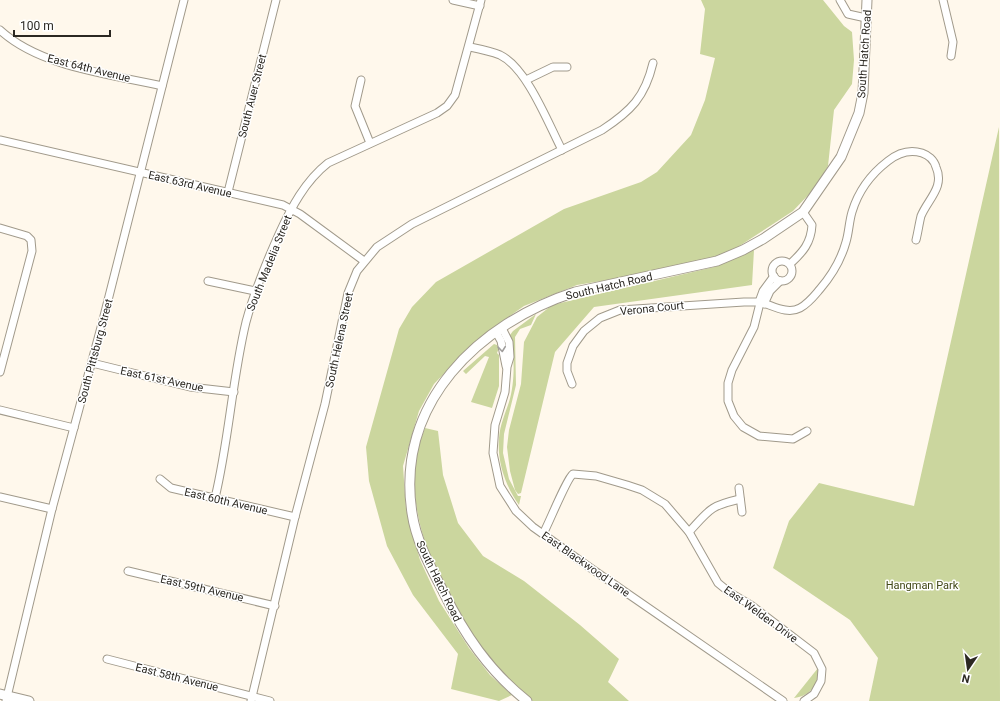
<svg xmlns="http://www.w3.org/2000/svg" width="1000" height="701" viewBox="0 0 1000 701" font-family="Roboto,sans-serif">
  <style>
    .green { fill: #cbd69e }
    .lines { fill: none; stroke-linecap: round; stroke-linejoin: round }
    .minor-casing { stroke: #a19a8b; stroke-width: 9 }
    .secondary-casing { stroke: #a19a8b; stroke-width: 11 }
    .minor { stroke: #fff; stroke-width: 7 }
    .secondary { stroke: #fff; stroke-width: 9 }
    .oneway { stroke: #a09e9c }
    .labels { text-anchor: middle; stroke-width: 3; stroke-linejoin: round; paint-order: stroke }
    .street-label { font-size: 11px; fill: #2b2822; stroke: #fff }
    .park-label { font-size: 11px; fill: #404716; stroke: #fff }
  </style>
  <rect width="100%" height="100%" fill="#fff8ec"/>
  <g class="green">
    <path d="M701,0H823L844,26L852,32L854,60L852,84L834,110L828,166L815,188L793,211L727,254L674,269L577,285L524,306L490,330L461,356L434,384L419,411L403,466L406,509L420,560L439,601L469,648L490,675L512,695L499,701L451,689L458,654L413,595L387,546L369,481L366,447L399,329L412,307L436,282L564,209L641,182L657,172L691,135L705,100L715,58L700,54L705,9Z"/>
    <path d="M999,127L1000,701H869L878,658L850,620L773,568L789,521L819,483L914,506Z"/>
    <path d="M754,250L752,285L594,307L555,352L521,493L518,494L515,490L510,471L507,447L509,430L521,384L524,342L537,317L552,305L714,267Z"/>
    <path d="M536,314L531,325L520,329L515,337L516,385L504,434L503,453L509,479L518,496H521L519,505C505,485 497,462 499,438C500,425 505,414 509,402C515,383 515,355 510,335L513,331Z"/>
    <path d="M494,344L497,345L499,348L497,353L499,355V386L492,408L471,402L489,357L485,356L466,374L463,371Z"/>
    <path d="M425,428L438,431L443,475L458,523L483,556L524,581L580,625L619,659L608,682L629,701H533C515,687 497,671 483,653C476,643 470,632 464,622C436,577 414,529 414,475C414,459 419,443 425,428Z"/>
    <path d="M818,668C819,685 810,696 794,698Z"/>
  </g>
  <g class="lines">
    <g class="minor-casing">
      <g id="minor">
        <path d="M453,0L480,6"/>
        <path d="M840,0L848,14L866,18"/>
        <path d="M943,0L953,42L951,56"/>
        <path d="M0,30C40,67 110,74 162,86"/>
        <path d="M470,47C480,49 490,51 500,55C527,68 548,123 562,150"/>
        <path d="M361,80L355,106L370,143"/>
        <path d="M526,80L553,67H567"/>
        <path d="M0,140L283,205L300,214L364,261"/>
        <path d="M228,192L276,0"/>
        <path d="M0,228L27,236L31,240L32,251L0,372"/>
        <circle cx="782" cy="271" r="10"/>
        <path d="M790,264C803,252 811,243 812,225L803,212"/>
        <path d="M208,281L255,291"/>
        <path d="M759,302L763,291L774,276"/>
        <path d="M760,303L754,327L732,370L728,383V401L734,416L743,427L759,436L793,439L807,431"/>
        <path d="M764,304L770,291L780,281"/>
        <path d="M502,328L509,342L510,357L507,367L505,392L495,425L493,453L500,486L516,511L533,527L592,569L783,701"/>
        <path d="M496,332L501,341L506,366"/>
        <path d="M92,363L190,387L234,392"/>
        <path d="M572,384L567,371V363L573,346L584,331L600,318L620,310L744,302C749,302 755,302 760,302C772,305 787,315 800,308C809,303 814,296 820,289C832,275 841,260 846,242C849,232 849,222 852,212C858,192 871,174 888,161C898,153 909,149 922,153C928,155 934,160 936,167C945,187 928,199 921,216C919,224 918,232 916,240"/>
        <path d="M0,410L74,428"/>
        <path d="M160,479L171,488L295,517"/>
        <path d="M739,488L742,512"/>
        <path d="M0,497L52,509"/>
        <path d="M215,498C229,440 232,380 246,322C254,292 266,263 279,234C291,208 305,181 328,163L437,113L447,106L455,95L481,0"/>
        <path d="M689,532C710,509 710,506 740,499"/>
        <path d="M543,534C549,523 567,478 573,474L596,476L627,485L642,490L665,504L689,532L718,583L729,592L751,605L814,653L822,669L821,681L814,694L804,701"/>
        <path d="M128,571L275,606"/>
        <path d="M107,659L270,701"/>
        <path d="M6,701L52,509L103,320L184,0"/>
        <path d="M251,701L295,517L325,404L348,293L357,271L377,247L412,224L602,130C631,111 645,97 653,63"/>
      </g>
    </g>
    <g class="secondary-casing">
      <g id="secondary">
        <path d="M0,694L29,701"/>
        <path d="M527,701C489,671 464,634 443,591C430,566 416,541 412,513C395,403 479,323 575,292L717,261L743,250L763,239L803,212L841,157L859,113L863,93L867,0"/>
      </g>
    </g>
    <use href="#minor" class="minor"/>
    <use href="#secondary" class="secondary"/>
  </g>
  <defs><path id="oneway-chevron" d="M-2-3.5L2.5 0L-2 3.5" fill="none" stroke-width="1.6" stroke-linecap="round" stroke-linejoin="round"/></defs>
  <use class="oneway" href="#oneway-chevron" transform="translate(502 349) rotate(84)"/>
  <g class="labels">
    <g class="street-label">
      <text transform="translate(864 54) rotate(-86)" y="4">South Hatch Road</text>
      <text transform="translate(89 68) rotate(14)" y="4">East 64th Avenue</text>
      <text transform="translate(252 96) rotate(-76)" y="4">South Auer Street</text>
      <text transform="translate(190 184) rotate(13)" y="4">East 63rd Avenue</text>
      <text transform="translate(269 263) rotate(-68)" y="4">South Madelia Street</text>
      <text transform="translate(609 286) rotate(-13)" y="4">South Hatch Road</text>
      <text transform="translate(652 308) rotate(-6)" y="4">Verona Court</text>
      <text transform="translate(339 340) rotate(-78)" y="4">South Helena Street</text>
      <text transform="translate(95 351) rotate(-75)" y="4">South Pittsburg Street</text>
      <text transform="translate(162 379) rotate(12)" y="4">East 61st Avenue</text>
      <text transform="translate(226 501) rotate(13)" y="4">East 60th Avenue</text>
      <text transform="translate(586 564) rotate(35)" y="4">East Blackwood Lane</text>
      <text transform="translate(439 581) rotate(64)" y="4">South Hatch Road</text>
      <text transform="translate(202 588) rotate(13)" y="4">East 59th Avenue</text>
      <text transform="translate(761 614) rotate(36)" y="4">East Welden Drive</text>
      <text transform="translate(177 677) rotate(14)" y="4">East 58th Avenue</text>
    </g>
    <g class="park-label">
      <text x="922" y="589">Hangman Park</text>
    </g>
  </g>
  <g transform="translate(968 669) rotate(193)" stroke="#ffffff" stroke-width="3" paint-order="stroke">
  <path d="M0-3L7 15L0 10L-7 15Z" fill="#2b2822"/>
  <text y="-6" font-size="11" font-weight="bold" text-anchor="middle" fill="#2b2822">N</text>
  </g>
  <path d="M14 30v6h96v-6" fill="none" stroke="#2b2822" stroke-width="2"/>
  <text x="20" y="30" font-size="12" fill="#2b2822" stroke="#ffffff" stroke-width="3" paint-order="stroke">100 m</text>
</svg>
